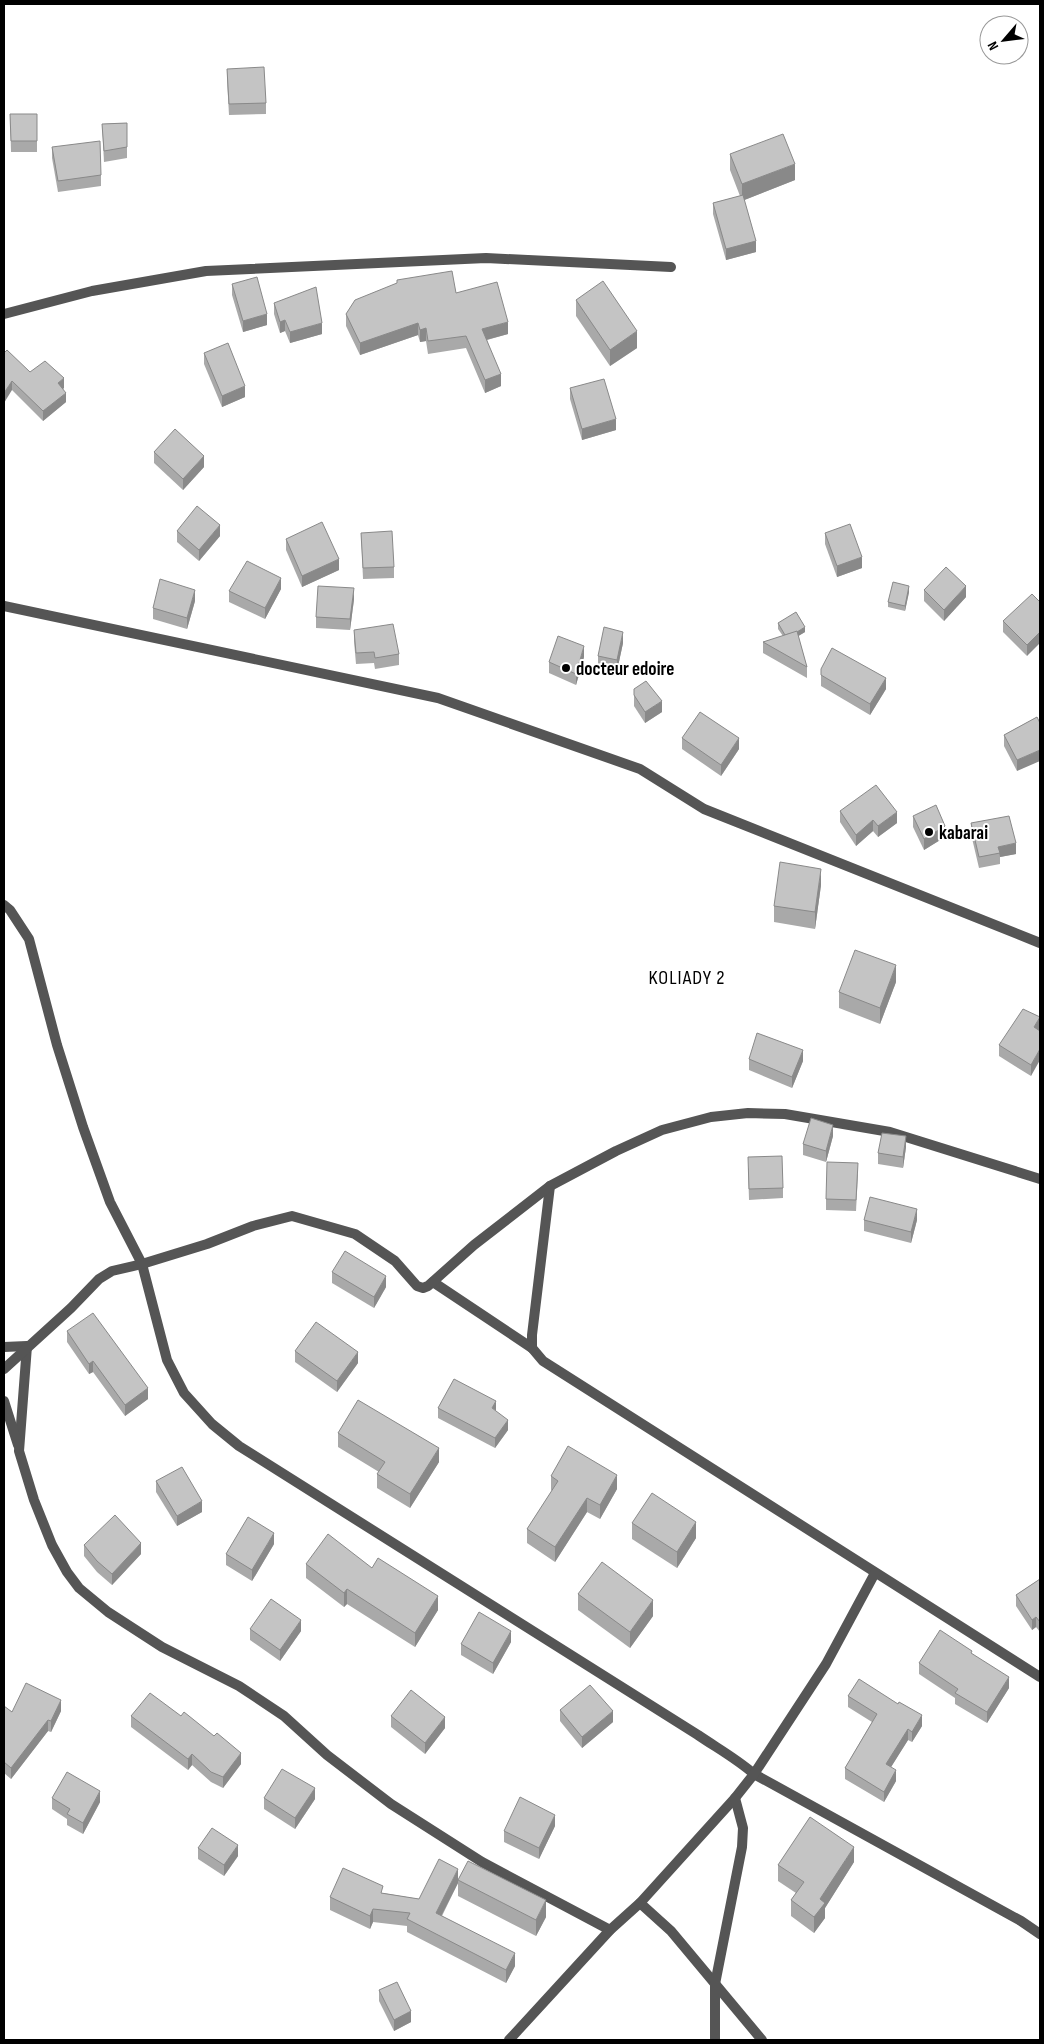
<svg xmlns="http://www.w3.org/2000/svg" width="1044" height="2044" viewBox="0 0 1044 2044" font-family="'Sofia Sans Condensed',sans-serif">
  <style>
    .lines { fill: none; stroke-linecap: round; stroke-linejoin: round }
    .minor { stroke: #555; stroke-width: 10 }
    .wall { fill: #a9a9a9 }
    .shaded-wall { fill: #898989 }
    .building { fill: #c4c4c4; stroke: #898989 }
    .poi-dot { fill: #000; stroke: #fff; stroke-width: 2 }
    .labels { text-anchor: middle; stroke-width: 4; stroke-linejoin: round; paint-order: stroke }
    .poi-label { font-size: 19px; font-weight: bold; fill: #000; stroke: #fff; text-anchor: start }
    .neighbourhood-label { font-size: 20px; letter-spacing: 1px; fill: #000; stroke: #fff }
  </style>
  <rect width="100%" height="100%" fill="#fff"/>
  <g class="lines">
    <g class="minor">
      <path d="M4,314L92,291L206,271L486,258L671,267"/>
      <path d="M4,606L438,698L640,769L704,809L1040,943"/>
      <path d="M4,905L10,910L29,939L57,1045L83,1127L110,1202L142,1264L167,1360L184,1393L212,1424L239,1446L698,1735C717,1748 737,1759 754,1774L1021,1921L1040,1934"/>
      <path d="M550,1186L532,1335V1348L543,1361L1040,1677"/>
      <path d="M433,1282L532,1348"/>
      <path d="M4,1347L27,1346L19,1451L34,1500L52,1545L67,1572L79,1588L108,1612L162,1647L239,1686L284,1716L327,1755L391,1804L482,1862L610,1930"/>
      <path d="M4,1369L71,1308L99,1279L112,1271L142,1264L207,1244L253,1226L292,1216L355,1234L395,1261L417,1286L423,1288L428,1286L474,1245L550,1186L616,1151L662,1130L711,1117L748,1113L785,1114L890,1132L1040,1179"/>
      <path d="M4,1401L18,1445"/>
      <path d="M640,1903L671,1931L762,2040"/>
      <path d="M509,2040L610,1930L640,1903L735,1798L754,1774L826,1664L875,1573"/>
      <path d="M715,2040V1984L742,1847L743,1828L735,1798"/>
    </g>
  </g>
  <g class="wall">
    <path d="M227,69L266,103V114L229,115L227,80Z"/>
    <path d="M10,114H37V152H11Z"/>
    <path d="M127,123V158L104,162L102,124Z"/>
    <path d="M52,147L101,175V186L58,192L52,158Z"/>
    <path d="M730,154L795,180L744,200L756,252L726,260L713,214V203L740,196L730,170Z"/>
    <path d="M397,280L456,293L508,334L487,340L501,386L485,393L466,348L428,354L426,341L420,342L418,335L360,355L346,326V314L397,283Z"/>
    <path d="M232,284L267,325L243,332L232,295Z"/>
    <path d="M576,300L637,348L610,366L576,316Z"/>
    <path d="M274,303L322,334L290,343L285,331L280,333L274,314Z"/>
    <path d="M4,353L30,372L64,388L63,389L66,402L43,421L12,390Z"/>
    <path d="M204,353L245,397L222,407L204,364Z"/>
    <path d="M570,388L616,430L582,440L570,399Z"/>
    <path d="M154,452L204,467L183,490L154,463Z"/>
    <path d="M177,531L220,536L199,561L177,542Z"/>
    <path d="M361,533L394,567V578L363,579Z"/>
    <path d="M825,533L862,568L837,577L825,544Z"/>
    <path d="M286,539L339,570L302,587L286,550Z"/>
    <path d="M281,589L265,619L229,602V591Z"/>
    <path d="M924,590L966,597L944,621L924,601Z"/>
    <path d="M909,592L905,611L888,607V602Z"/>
    <path d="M354,599L350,630L316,628V617Z"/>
    <path d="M195,601L187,629L153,619V608Z"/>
    <path d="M1040,602L1027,656L1003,632V621Z"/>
    <path d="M778,623L805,632L798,636L807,667V678L763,653V642L783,636L778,629Z"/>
    <path d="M354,630L399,654V665L375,669L374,663L356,664L354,641Z"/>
    <path d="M623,643L617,671L598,667V656Z"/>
    <path d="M584,657L576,685L549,673V662Z"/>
    <path d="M821,669L886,689L870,715L821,686Z"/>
    <path d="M634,689L662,712L645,723L634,706Z"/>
    <path d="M1037,717L1017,771L1004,746V735Z"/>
    <path d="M682,738L739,749L721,776L682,749Z"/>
    <path d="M840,811L897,823L878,837L873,831L856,846L840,822Z"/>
    <path d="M913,816L945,837L924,850L913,827Z"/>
    <path d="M971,823L1016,854L1000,857V864L979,868L971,834Z"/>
    <path d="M821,885L815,929L774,922V906Z"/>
    <path d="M896,982L880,1024L839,1008V992Z"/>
    <path d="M1040,1028L1031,1076L999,1056V1045Z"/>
    <path d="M749,1059L803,1061L792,1088L749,1070Z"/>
    <path d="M833,1136L826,1162L803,1155V1144Z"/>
    <path d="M906,1147L903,1168L878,1164V1153Z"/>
    <path d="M748,1168L783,1188V1198L749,1200Z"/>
    <path d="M858,1174L856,1211L826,1210V1199Z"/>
    <path d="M864,1220H917L911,1243L864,1231Z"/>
    <path d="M332,1272L386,1287L374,1308L332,1283Z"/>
    <path d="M67,1331L148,1399L125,1416L93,1372L89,1374L67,1342Z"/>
    <path d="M295,1351L358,1363L337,1392L295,1362Z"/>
    <path d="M438,1408L496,1411L508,1430L495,1448L438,1418Z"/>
    <path d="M338,1433L439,1462L410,1508L377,1488V1474L379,1472L338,1447Z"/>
    <path d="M551,1476L617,1489L600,1519L587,1512L555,1562L527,1543V1529L552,1491L551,1490Z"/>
    <path d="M156,1481L202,1512L177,1526L156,1492Z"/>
    <path d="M632,1523L696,1538L677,1568L632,1539Z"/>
    <path d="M274,1544L252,1581L226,1565V1554Z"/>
    <path d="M84,1545L141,1554L112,1585L97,1572L84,1556Z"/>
    <path d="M306,1564L438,1610L415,1647L347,1604L344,1607L306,1578Z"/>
    <path d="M1040,1579V1632L1036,1627L1032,1630L1016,1606V1595Z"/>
    <path d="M578,1594L653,1616L630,1648L578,1610Z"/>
    <path d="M250,1629L301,1631L280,1661L250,1640Z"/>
    <path d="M511,1642L493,1674L461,1655V1644Z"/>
    <path d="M972,1654L1009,1688L987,1723L955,1704V1698L919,1674V1663Z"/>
    <path d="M848,1696L922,1726L912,1742L908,1740L891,1767L896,1781L884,1802L845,1779V1768L872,1722L848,1707Z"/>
    <path d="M4,1706L12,1712L61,1711L51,1732L48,1731L11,1779L4,1773Z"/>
    <path d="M560,1710L613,1722L582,1748L560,1721Z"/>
    <path d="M131,1716L241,1764L223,1788L211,1782L192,1765L188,1770L131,1727Z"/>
    <path d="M391,1716L445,1728L425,1754L391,1727Z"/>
    <path d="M52,1798L100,1802L83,1834L67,1825V1819L52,1809Z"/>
    <path d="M264,1798L315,1799L295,1829L264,1809Z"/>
    <path d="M555,1826L539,1859L504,1842V1831Z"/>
    <path d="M198,1848L238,1856L224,1876L198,1859Z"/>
    <path d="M854,1862L825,1908V1918L814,1933L791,1916V1900L796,1893L778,1881V1865Z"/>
    <path d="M458,1879L546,1917L536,1936L458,1896V1883L442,1916L515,1966L506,1983L407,1932V1926L373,1922L370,1929L330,1910V1897L383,1893L419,1899Z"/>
    <path d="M379,1990L411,2022L394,2031L379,2001Z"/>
  </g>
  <g class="shaded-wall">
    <path d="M795,164V180L742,201V184Z"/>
    <path d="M756,241V252L726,260V249Z"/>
    <path d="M267,314V325L243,332V321Z"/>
    <path d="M285,320V331L280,333V322Z"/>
    <path d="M508,322V334L482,341V329Z"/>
    <path d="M322,323V334L290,343V332Z"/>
    <path d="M418,323V335L360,355V343Z"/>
    <path d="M426,328V341L420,342V330Z"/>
    <path d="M637,331V348L610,366V350Z"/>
    <path d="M501,374V386L485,393V380Z"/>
    <path d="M64,378V388L58,393V383Z"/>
    <path d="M12,381V390L4,403V393Z"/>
    <path d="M245,386V397L222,407V396Z"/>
    <path d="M66,393V402L43,421V411Z"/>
    <path d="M616,419V430L582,440V429Z"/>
    <path d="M204,456V467L183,490V479Z"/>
    <path d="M220,525V536L199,561V550Z"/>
    <path d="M862,557V568L837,577V566Z"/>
    <path d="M339,559V570L302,587V576Z"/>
    <path d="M281,578V589L265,619V608Z"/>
    <path d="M909,586V592L905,611V606Z"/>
    <path d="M966,586V597L944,621V610Z"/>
    <path d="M354,588V599L350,630V619Z"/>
    <path d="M195,590V601L187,629V618Z"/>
    <path d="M805,627V632L787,643V638Z"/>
    <path d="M623,632V643L617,671V660Z"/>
    <path d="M1040,632V643L1027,656V645Z"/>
    <path d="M584,646V657L576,685V674Z"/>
    <path d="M886,678V689L870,715V704Z"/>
    <path d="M662,701V712L645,723V712Z"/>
    <path d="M739,738V749L721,776V765Z"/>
    <path d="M1040,750V761L1017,771V760Z"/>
    <path d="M897,812V823L878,837V826Z"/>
    <path d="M873,820V831L856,846V835Z"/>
    <path d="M945,826V837L924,850V839Z"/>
    <path d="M1016,843V854L1000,857L998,847Z"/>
    <path d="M821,869V885L815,929V912Z"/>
    <path d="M896,965V982L880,1024V1008Z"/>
    <path d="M1040,1017V1028L1034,1038V1027Z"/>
    <path d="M1040,1049V1060L1031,1076V1065Z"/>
    <path d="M803,1050V1061L792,1088V1077Z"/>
    <path d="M833,1125V1136L826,1162V1151Z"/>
    <path d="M906,1136V1147L903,1168V1157Z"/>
    <path d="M917,1209V1220L911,1243V1232Z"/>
    <path d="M386,1276V1287L374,1308V1297Z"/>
    <path d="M358,1352V1363L337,1392V1381Z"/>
    <path d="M93,1361V1372L89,1374V1364Z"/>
    <path d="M148,1388V1399L125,1416V1405Z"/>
    <path d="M496,1401V1411L492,1408Z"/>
    <path d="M508,1420V1430L495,1448V1438Z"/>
    <path d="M439,1448V1462L410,1508V1494Z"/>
    <path d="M617,1475V1489L600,1519V1505Z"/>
    <path d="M587,1498V1512L555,1562V1547Z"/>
    <path d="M202,1501V1512L177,1526V1516Z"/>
    <path d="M696,1522V1538L677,1568V1552Z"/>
    <path d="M274,1533V1544L252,1581V1570Z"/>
    <path d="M141,1543V1554L112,1585V1574Z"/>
    <path d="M347,1589V1604L344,1607V1593Z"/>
    <path d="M438,1596V1610L415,1647V1633Z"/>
    <path d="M653,1600V1616L630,1648V1632Z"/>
    <path d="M1036,1617V1627L1032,1630V1620Z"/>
    <path d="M301,1620V1631L280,1661V1650Z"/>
    <path d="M511,1631V1642L493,1674V1663Z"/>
    <path d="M1009,1677V1688L987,1723V1712Z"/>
    <path d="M61,1700V1711L51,1732V1721Z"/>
    <path d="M613,1711V1722L582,1748V1737Z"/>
    <path d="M922,1715V1726L912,1742V1732Z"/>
    <path d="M445,1717V1728L425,1754V1743Z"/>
    <path d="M48,1720V1731L11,1779V1768Z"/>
    <path d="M908,1729V1740L886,1775V1764Z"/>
    <path d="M241,1753V1764L223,1788V1777Z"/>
    <path d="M192,1754V1765L188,1770V1759Z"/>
    <path d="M896,1770V1781L884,1802V1792Z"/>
    <path d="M315,1788V1799L295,1829V1818Z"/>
    <path d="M100,1791V1802L83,1834V1823Z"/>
    <path d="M555,1815V1826L539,1859V1848Z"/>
    <path d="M238,1845V1856L224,1876V1865Z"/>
    <path d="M854,1847V1862L825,1908V1918L814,1933V1917L820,1899Z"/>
    <path d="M458,1869V1883L436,1926V1913Z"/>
    <path d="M546,1900V1917L536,1936V1920Z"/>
    <path d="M373,1909V1922L370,1929V1916Z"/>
    <path d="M515,1953V1966L506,1983V1970Z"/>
    <path d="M411,2011V2022L394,2031V2020Z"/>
  </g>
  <g class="building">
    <path d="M264,67L266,103L229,104L227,69Z"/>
    <path d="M10,114H37V141H11Z"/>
    <path d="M127,123V147L104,151L102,124Z"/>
    <path d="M783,134L795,164L742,184L730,154Z"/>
    <path d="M100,141L101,175L58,181L52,147Z"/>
    <path d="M743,195L756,241L726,249L713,203Z"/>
    <path d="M452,271L456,293L497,282L508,322L482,329L501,374L485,380L466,336L428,341L426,328L420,330L418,323L360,343L346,314L355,300L397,283V280Z"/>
    <path d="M257,277L267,314L243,321L232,284Z"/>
    <path d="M603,281L637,331L610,350L576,300Z"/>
    <path d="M316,287L322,323L290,332L285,320L280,322L274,303Z"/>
    <path d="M228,343L245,386L222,396L204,353Z"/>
    <path d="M7,350L30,372L45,361L64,378L58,383L66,393L43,411L12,381L4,393V353Z"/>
    <path d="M604,379L616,419L582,429L570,388Z"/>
    <path d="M175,429L204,456L183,479L154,452Z"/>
    <path d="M197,506L220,525L199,550L177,531Z"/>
    <path d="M322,522L339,559L302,576L286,539Z"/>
    <path d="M850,524L862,557L837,566L825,533Z"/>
    <path d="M392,531L394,567L363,568L361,533Z"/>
    <path d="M247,561L281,578L265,608L229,591Z"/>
    <path d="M946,567L966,586L944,610L924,590Z"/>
    <path d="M160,579L195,590L187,618L153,608Z"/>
    <path d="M893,582L909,586L905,606L888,602Z"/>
    <path d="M318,586L354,588L350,619L316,617Z"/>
    <path d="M1032,594L1040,602V632L1027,645L1003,621Z"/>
    <path d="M796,612L805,627L797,632L785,635L778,623Z"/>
    <path d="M393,624L399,654L375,658L374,652L356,653L354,630Z"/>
    <path d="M604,627L623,632L617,660L598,656Z"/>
    <path d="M797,631L807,667L763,642Z"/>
    <path d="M558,636L584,646L576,674L549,662Z"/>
    <path d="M832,648L886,678L870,704L821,675V669Z"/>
    <path d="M646,681L662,701L645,712L634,695V689Z"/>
    <path d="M700,712L739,738L721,765L682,738Z"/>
    <path d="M1037,717L1040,723V750L1017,760L1004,735Z"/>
    <path d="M876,785L897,812L878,826L873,820L856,835L840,811Z"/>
    <path d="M936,805L945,826L924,839L913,816Z"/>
    <path d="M1009,816L1016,843L998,847L1000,853L979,857L971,823Z"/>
    <path d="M780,862L821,869L815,912L774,906Z"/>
    <path d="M855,950L896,965L880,1008L839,992Z"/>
    <path d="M1023,1009L1040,1017L1034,1027L1040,1031V1049L1031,1065L999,1045Z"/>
    <path d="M757,1033L803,1050L792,1077L749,1059Z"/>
    <path d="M811,1118L833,1125L826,1151L803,1144Z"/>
    <path d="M882,1133L906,1136L903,1157L878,1153Z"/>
    <path d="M782,1156L783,1188L749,1189L748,1157Z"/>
    <path d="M827,1162L858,1163L856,1200L826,1199Z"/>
    <path d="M870,1197L917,1209L911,1232L864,1220Z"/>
    <path d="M345,1251L386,1276L374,1297L332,1272Z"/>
    <path d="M93,1313L148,1388L125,1405L93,1361L89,1364L67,1331Z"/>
    <path d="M316,1322L358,1352L337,1381L295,1351Z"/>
    <path d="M454,1379L496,1401L492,1408L508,1420L495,1438L438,1408Z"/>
    <path d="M358,1400L439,1448L410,1494L377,1474L385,1462L338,1433Z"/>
    <path d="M568,1446L617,1475L600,1505L587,1498L555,1547L527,1529L558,1481L551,1476Z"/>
    <path d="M182,1467L202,1501L177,1516L156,1481Z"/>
    <path d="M652,1493L696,1522L677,1552L632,1523Z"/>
    <path d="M115,1515L141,1543L112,1574L97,1561L84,1545Z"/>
    <path d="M248,1517L274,1533L252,1570L226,1554Z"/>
    <path d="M328,1534L372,1568L378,1558L438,1596L415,1633L347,1589L344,1593L306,1564Z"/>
    <path d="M602,1562L653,1600L630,1632L578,1594Z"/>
    <path d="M1040,1579V1622L1036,1617L1032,1620L1016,1595Z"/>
    <path d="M271,1599L301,1620L280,1650L250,1629Z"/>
    <path d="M479,1612L511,1631L493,1663L461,1644Z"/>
    <path d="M940,1630L972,1651L971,1653L1009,1677L987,1712L955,1693L958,1689L919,1663Z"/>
    <path d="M859,1679L898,1704L899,1702L922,1715L912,1732L908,1729L886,1764L896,1770L884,1792L845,1768L877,1714L848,1696Z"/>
    <path d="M26,1683L61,1700L51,1721L48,1720L11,1768L4,1762V1706L12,1712Z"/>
    <path d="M590,1685L613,1711L582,1737L560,1710Z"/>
    <path d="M411,1690L445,1717L425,1743L391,1716Z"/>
    <path d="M150,1693L181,1716L184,1712L214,1736L217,1733L241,1753L223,1777L211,1772L192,1754L188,1759L131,1716Z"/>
    <path d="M282,1769L315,1788L295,1818L264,1798Z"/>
    <path d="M67,1772L100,1791L83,1823L67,1814L70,1809L52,1798Z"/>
    <path d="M520,1797L555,1815L539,1848L504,1831Z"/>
    <path d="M810,1817L854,1847L820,1899L825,1903L814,1917L791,1900L804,1882L778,1865Z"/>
    <path d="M212,1828L238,1845L224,1865L198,1848Z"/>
    <path d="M439,1859L458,1869L436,1913L515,1953L506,1970L407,1919L410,1913L373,1909L370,1916L330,1897L343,1868L383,1886L381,1893L419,1899Z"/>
    <path d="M468,1861L546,1900L536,1920L458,1880Z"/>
    <path d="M397,1982L411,2011L394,2020L379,1990Z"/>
  </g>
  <g class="poi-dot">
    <circle cx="566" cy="668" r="5"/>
    <circle cx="929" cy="832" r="5"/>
  </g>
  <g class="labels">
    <g class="poi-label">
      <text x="576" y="675">docteur edoire</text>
      <text x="939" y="839">kabarai</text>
    </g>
    <g class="neighbourhood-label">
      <text x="687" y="984">KOLIADY 2</text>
    </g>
  </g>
  <rect width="1044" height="2044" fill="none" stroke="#000000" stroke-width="10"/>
  <g transform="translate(1004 40) rotate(242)"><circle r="24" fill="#ffffff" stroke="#999999"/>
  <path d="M0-4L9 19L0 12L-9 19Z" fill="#000000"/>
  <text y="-8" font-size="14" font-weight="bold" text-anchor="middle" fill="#000000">N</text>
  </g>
</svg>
